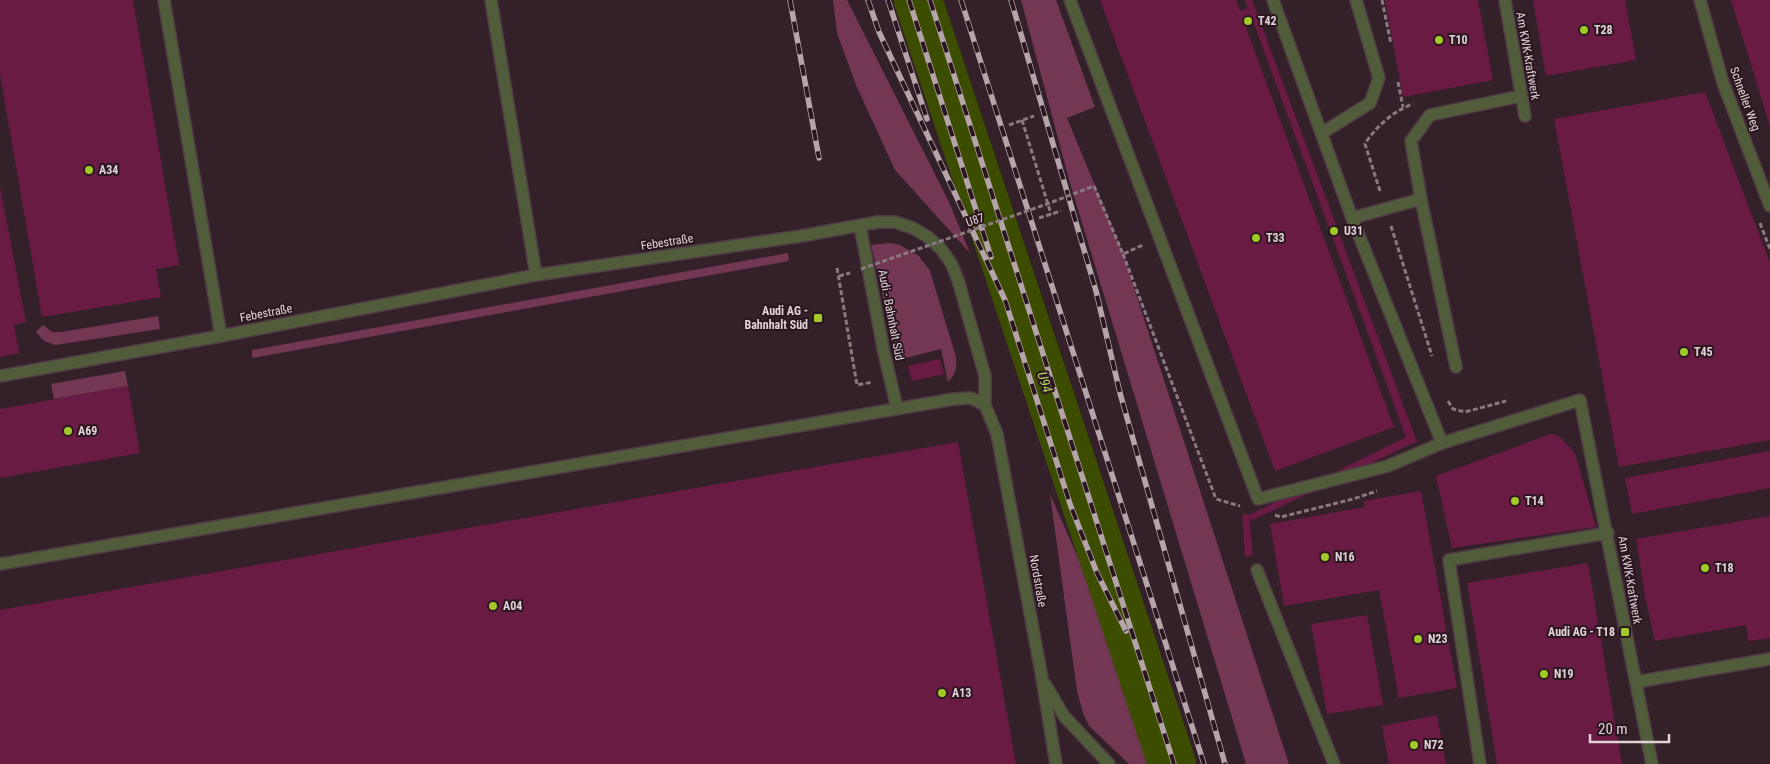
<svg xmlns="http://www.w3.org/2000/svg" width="1770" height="764" viewBox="0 0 1770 764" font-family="'Roboto Condensed',sans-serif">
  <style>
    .green { fill: #733753 }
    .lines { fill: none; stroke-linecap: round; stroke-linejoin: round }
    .river { stroke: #3c4d01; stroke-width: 48 }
    .building { fill: #6a1b44 }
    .lane-casing { stroke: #503c44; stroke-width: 14 }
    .path { stroke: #8b7980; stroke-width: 3; stroke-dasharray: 5 2.5; stroke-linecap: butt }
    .lane { stroke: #515c3a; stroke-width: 11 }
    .rail-casing { stroke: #b5a5ab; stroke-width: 5.5 }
    .rail { stroke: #2a161f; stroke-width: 4; stroke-dasharray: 11; stroke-linecap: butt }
    .path-bridge { stroke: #8b7980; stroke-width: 3; stroke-dasharray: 5 2.5; stroke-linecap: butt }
    .poi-dot { fill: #a2c928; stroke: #2a161f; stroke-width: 2 }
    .labels { text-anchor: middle; stroke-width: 4; stroke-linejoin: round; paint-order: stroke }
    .poi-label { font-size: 12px; font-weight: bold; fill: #e1d2d8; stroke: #2a161f; text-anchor: start }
    .street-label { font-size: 12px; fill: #e1d2d8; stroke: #2a161f }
    .water-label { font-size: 14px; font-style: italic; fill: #b5d762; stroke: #2a161f }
  </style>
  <rect width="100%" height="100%" fill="#342028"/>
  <g class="green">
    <path d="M833,0H847L949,202L970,253L895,170L856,85L837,33Z"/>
    <path d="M1021,0H1056L1095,107L1067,118L1123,254L1289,764H1246L1070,183Z"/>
    <path d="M890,243L900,245L919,256L930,271L956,357C957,368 956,374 948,382L941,349L898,360L871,245Z"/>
    <path d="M788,253L789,261L252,358V350Z"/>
    <path d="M158,316L160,329L55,345L44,341L36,332L43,325L52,332H61Z"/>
    <path d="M125,371L128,386L54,399L51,384Z"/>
    <path d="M1050,494L1097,601L1135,671L1167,764H1129L1089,726L1083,713L1077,691Z"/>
  </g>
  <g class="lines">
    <path class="river" d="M918,0L1172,764"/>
  </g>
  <g class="building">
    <path d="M0,0H133L179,265L156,269L161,297L42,317L0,74Z"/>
    <path d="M1100,0H1236L1240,11L1248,8L1245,0H1252L1417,442L1409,445L1251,521L1249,515L1406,437L1254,24L1246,28L1394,427L1275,471Z"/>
    <path d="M1385,0H1478L1493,80L1403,97Z"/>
    <path d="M1533,0H1625L1636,60L1546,76Z"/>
    <path d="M1731,0H1770V126Z"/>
    <path d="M1705,92L1770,263V440L1619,467L1554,119Z"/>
    <path d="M0,187L26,322L14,325L19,353L0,357Z"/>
    <path d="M940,359L944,374L912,381L908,366Z"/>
    <path d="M128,386L140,453L0,478V409Z"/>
    <path d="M1551,434L1559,436L1575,453L1596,527L1452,548L1436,476Z"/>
    <path d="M958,442L1016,764H0V610Z"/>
    <path d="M1770,451V488L1632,514L1625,478Z"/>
    <path d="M1421,491L1457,688L1399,698L1379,590L1284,606L1270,524L1365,507L1364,501Z"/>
    <path d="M1242,514L1249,515L1253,555L1245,557Z"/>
    <path d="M1770,516V638L1748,641L1746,625L1655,641L1645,596L1636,539Z"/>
    <path d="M1588,563L1622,764H1497L1467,583Z"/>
    <path d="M1367,615L1383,705L1327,714L1311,624Z"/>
    <path d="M1437,715L1446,764H1389L1382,726Z"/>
  </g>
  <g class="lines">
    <g class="lane-casing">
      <g id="lane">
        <path d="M164,0L221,336"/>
        <path d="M491,0L536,275"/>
        <path d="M1070,0L1258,499L1388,466L1442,443"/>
        <path d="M1273,0L1352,218L1442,443L1580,400L1652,764"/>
        <path d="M1505,0L1525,116"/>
        <path d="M1700,0L1723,83L1770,206"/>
        <path d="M1322,133L1370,103L1379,78L1356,0"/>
        <path d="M1352,218L1421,199"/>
        <path d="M860,226L884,353L897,408"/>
        <path d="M1456,367L1421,199L1411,141L1430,115L1521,96"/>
        <path d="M0,376L221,336L536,275L801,236L878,222H895L913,228L928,237L941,249L951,263L958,280L985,376V405"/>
        <path d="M985,405L997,434L1042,678L1056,764"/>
        <path d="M0,564L954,399L971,398L985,405"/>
        <path d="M1257,570L1334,764"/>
        <path d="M1636,682L1770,659"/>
        <path d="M1045,684L1064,716L1109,764"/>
        <path d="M1480,764L1449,560L1608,533"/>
      </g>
    </g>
    <g class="path">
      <path d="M1382,0L1391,44"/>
      <path d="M1398,82L1403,107"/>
      <path d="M1022,120L1051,214"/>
      <path d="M1009,125L1034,116"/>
      <path d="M1094,186L1123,254L1143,245"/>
      <path d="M1380,191L1365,144C1375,127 1395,110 1413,104"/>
      <path d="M1039,218L1061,211"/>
      <path d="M1760,223L1770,249"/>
      <path d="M1391,226L1432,356"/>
      <path d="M1123,254L1216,499L1240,506"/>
      <path d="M837,268L857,385L873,382"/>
      <path d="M839,276L850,273"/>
      <path d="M1448,401L1453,409L1465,412L1506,401"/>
      <path d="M1275,515L1281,517L1353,499L1377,491"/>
    </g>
    <use href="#lane" class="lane"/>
    <g class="rail-casing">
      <g id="rail">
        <path d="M790,0L819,158"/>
        <path d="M868,0L879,32L1005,300L1070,504L1097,573L1126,631"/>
        <path d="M888,0L927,119"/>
        <path d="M909,0L991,257"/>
        <path d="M930,0L1174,764"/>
        <path d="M961,0L1204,764"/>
        <path d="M1011,0L1096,291L1120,393L1225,764"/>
      </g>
    </g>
    <use href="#rail" class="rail"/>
    <path class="path-bridge" d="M861,269L1047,204L1094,186"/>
  </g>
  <g class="poi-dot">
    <circle cx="1248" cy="21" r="5"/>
    <circle cx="1584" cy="30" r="5"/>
    <circle cx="1439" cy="40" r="5"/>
    <circle cx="89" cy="170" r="5"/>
    <circle cx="1334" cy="231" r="5"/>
    <circle cx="1256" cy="238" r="5"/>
    <rect x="813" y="313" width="10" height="10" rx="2.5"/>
    <circle cx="1684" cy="352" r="5"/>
    <circle cx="68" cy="431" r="5"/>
    <circle cx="1515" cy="501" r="5"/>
    <circle cx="1325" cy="557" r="5"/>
    <circle cx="1705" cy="568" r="5"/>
    <circle cx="493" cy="606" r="5"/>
    <rect x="1620" y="627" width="10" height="10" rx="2.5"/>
    <circle cx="1418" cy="639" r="5"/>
    <circle cx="1544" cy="674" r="5"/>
    <circle cx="942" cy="693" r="5"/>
    <circle cx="1414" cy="745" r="5"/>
  </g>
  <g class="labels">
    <g class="poi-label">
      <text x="1258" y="25">T42</text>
      <text x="1594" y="34">T28</text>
      <text x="1449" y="44">T10</text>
      <text x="99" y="174">A34</text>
      <text x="1344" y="235">U31</text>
      <text x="1266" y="242">T33</text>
      <text x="808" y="315" text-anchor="end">Audi AG -<tspan x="808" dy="14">Bahnhalt Süd</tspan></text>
      <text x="1694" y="356">T45</text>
      <text x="78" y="435">A69</text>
      <text x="1525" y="505">T14</text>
      <text x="1335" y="561">N16</text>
      <text x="1715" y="572">T18</text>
      <text x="503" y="610">A04</text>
      <text x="1615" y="636" text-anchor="end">Audi AG - T18</text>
      <text x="1428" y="643">N23</text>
      <text x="1554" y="678">N19</text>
      <text x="952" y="697">A13</text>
      <text x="1424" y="749">N72</text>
    </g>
    <g class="street-label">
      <text transform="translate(1528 56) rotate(80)" y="4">Am KWK-Kraftwerk</text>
      <text transform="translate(1745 99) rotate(70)" y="4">Schneller Weg</text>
      <text transform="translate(975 220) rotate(-19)" y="4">U87</text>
      <text transform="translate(667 242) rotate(-9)" y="4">Febestraße</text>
      <text transform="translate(266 313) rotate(-11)" y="4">Febestraße</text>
      <text transform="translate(891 315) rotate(79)" y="4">Audi - Bahnhalt Süd</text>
      <text transform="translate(1630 580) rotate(80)" y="4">Am KWK-Kraftwerk</text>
      <text transform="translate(1038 581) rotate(80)" y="4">Nordstraße</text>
    </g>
    <g class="water-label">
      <text transform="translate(1045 382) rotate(72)" y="5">U94</text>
    </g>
  </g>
  <path d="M1590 734v8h79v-8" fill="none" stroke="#e1d2d8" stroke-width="2.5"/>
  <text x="1598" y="734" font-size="15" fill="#e1d2d8" stroke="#2a161f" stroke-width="4" paint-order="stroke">20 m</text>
</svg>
